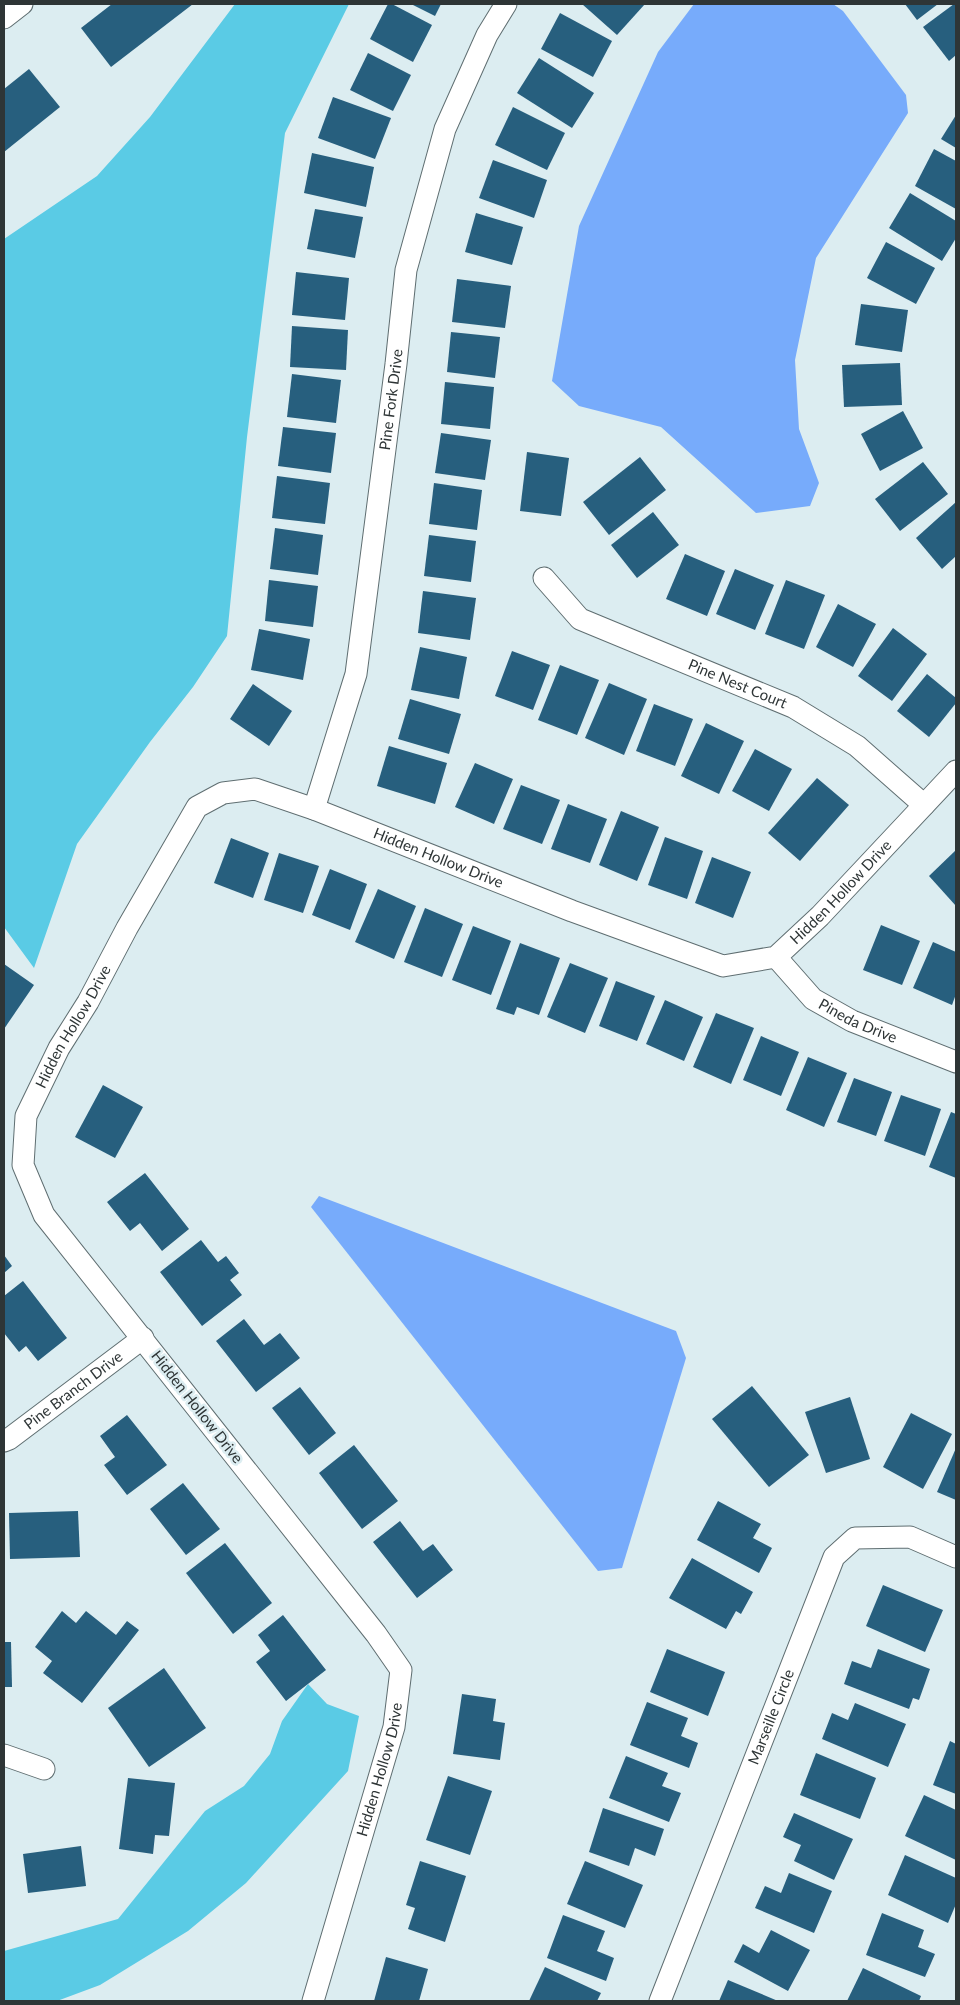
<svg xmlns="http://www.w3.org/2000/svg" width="960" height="2005" viewBox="0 0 960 2005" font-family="Lato,sans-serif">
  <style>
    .green { fill: #5acbe5 }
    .water { fill: #77abfb }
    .building { fill: #275f7e }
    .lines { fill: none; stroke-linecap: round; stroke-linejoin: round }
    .minor-casing { stroke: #5f6e71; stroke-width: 23 }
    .minor { stroke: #fff; stroke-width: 21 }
    .labels { text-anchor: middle; stroke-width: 5; stroke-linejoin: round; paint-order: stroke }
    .street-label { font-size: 15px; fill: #2e3536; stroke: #dcedf1 }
  </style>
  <rect width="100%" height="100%" fill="#dcedf1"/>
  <g class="green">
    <path d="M235,4H349L285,133L247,437L227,636L193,687L150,742L77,844L34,968L4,927V239L97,176L150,117Z"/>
    <path d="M308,1684L327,1704L359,1716L348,1771L246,1883L188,1931L100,1985L57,2001H4V1951L118,1919L205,1811L244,1786L270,1754L282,1721Z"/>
  </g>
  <g class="water">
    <path d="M694,4H833L843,11L906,95L908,113L816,258L795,360L799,429L819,483L810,506L756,513L661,427L579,406L552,381L579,226L658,52Z"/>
    <path d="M319,1196L676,1331L686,1358L622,1568L598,1571L311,1207Z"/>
  </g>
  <g class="building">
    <path d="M112,4H193L111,67L81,28Z"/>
    <path d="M388,4H392L432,25L413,62L370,39Z"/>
    <path d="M411,4H441L435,16Z"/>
    <path d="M582,4H645L617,35Z"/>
    <path d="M905,4H938L917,20Z"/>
    <path d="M954,4H956V55L949,61L923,27Z"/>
    <path d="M560,13L612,41L593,77L541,49Z"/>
    <path d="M368,53L411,75L393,111L350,90Z"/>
    <path d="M539,58L594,93L572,128L517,93Z"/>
    <path d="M29,69L60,107L4,152V89Z"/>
    <path d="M333,97L391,118L375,159L318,138Z"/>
    <path d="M513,107L565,133L547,170L495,145Z"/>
    <path d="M956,115V148L941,139Z"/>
    <path d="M934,149L956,161V209L915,186Z"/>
    <path d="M312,153L374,167L366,207L304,193Z"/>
    <path d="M493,160L547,180L534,218L479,198Z"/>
    <path d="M910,193L956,221V238L942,261L889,228Z"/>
    <path d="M315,209L363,217L355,258L307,249Z"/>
    <path d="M476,213L523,227L512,265L465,252Z"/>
    <path d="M886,242L935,268L916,304L867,278Z"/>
    <path d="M296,272L349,278L345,320L292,315Z"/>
    <path d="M457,279L511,286L505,328L452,322Z"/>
    <path d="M861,304L908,310L902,352L855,345Z"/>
    <path d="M292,326L348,330L346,370L290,367Z"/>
    <path d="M451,332L500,337L495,378L447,372Z"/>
    <path d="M900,363L902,405L844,407L842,365Z"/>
    <path d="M292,374L341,380L336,423L287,417Z"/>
    <path d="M445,382L494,387L490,429L441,424Z"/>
    <path d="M903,411L923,448L880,471L861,434Z"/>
    <path d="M283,427L336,433L331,473L278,466Z"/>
    <path d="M441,433L491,440L485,480L435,473Z"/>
    <path d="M527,452L569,458L561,516L520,511Z"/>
    <path d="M640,457L666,490L609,535L583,502Z"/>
    <path d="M923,462L948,494L900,531L875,499Z"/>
    <path d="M277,476L330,483L325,524L272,518Z"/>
    <path d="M434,483L482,490L477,530L429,524Z"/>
    <path d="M956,502V556L942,569L916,538Z"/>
    <path d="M653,512L679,545L637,578L611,545Z"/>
    <path d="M275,528L323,535L318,575L270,569Z"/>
    <path d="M429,535L476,541L471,582L424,576Z"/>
    <path d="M685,554L725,571L707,616L666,599Z"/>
    <path d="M735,569L774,585L755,630L716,614Z"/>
    <path d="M269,580L318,586L313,627L265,621Z"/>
    <path d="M786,580L825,595L804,649L765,634Z"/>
    <path d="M423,591L476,598L470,640L418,633Z"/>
    <path d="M838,604L876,624L853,667L816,647Z"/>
    <path d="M893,628L927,654L892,701L858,676Z"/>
    <path d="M259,629L310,639L303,680L251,670Z"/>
    <path d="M420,647L467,657L459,699L411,690Z"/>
    <path d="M512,651L550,665L533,710L495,696Z"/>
    <path d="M560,665L599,680L577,735L538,720Z"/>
    <path d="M927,674L956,698V703L929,737L897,711Z"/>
    <path d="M609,683L647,699L624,755L585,738Z"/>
    <path d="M253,684L292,711L269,746L230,719Z"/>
    <path d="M410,699L461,714L449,754L398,739Z"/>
    <path d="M654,704L693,719L675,766L636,751Z"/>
    <path d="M706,723L744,741L719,794L681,776Z"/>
    <path d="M389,746L447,763L435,804L377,786Z"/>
    <path d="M755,749L792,769L769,811L732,791Z"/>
    <path d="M475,763L513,779L494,824L455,807Z"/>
    <path d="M817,778L849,805L800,861L768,833Z"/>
    <path d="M521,785L560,800L542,844L503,829Z"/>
    <path d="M568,804L607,819L590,863L551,849Z"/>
    <path d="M621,811L659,827L637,881L599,865Z"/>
    <path d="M665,837L703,851L687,899L648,885Z"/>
    <path d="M231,838L269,853L253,898L214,883Z"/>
    <path d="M956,850V906L929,876Z"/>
    <path d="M279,853L319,866L303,913L264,900Z"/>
    <path d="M712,857L751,872L733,918L695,903Z"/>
    <path d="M330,869L367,884L350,930L312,915Z"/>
    <path d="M378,889L416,906L394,959L355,942Z"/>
    <path d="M425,908L463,924L442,977L404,962Z"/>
    <path d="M881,925L920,941L902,985L863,970Z"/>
    <path d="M473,926L511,941L491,995L452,980Z"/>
    <path d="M933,942L956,952V994L952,1005L913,988Z"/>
    <path d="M520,943L560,958L539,1015L517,1007L514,1015L496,1009Z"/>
    <path d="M570,963L608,978L585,1033L547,1017Z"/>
    <path d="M4,964L34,985L4,1029Z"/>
    <path d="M616,981L655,996L637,1041L599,1026Z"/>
    <path d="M665,1000L703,1017L684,1061L646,1044Z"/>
    <path d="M716,1013L754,1028L731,1084L693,1067Z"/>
    <path d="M761,1036L799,1052L781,1096L743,1080Z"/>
    <path d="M808,1057L847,1073L824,1127L786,1110Z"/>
    <path d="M854,1078L892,1092L876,1136L837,1122Z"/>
    <path d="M103,1085L143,1107L115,1158L75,1137Z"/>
    <path d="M901,1095L941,1109L925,1156L884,1141Z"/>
    <path d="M951,1112L956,1114V1178L929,1167Z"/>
    <path d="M145,1173L189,1229L162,1251L140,1223L130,1231L107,1202Z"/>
    <path d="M201,1240L218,1262L226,1256L239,1273L230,1280L242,1295L202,1326L160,1272Z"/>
    <path d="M4,1255L12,1266L4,1273Z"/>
    <path d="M23,1281L67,1338L38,1361L26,1346L19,1352L4,1333V1296Z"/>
    <path d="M244,1319L264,1345L280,1333L300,1358L256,1392L216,1341Z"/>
    <path d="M752,1386L809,1455L769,1487L712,1419Z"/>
    <path d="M300,1387L336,1433L309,1455L272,1408Z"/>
    <path d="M850,1397L870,1459L826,1473L805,1412Z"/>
    <path d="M911,1413L952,1434L923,1489L883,1467Z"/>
    <path d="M127,1415L167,1465L127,1495L104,1465L115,1457L100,1436Z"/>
    <path d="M354,1445L398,1501L362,1529L319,1473Z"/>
    <path d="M956,1448V1500L937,1492Z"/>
    <path d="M183,1483L220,1529L186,1555L150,1509Z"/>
    <path d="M718,1501L761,1524L753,1538L772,1548L759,1573L697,1540Z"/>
    <path d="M78,1511L80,1557L10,1559L9,1513Z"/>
    <path d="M400,1521L423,1551L433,1544L453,1570L417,1598L373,1542Z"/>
    <path d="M225,1543L272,1603L233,1634L186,1573Z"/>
    <path d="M692,1558L753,1592L741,1614L736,1611L726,1629L669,1598Z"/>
    <path d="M883,1585L943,1610L925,1652L866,1626Z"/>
    <path d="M62,1611L76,1623L86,1611L116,1635L127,1621L139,1630L82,1703L43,1673L52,1661L35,1647Z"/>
    <path d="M283,1615L326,1670L286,1701L256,1662L270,1651L258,1635Z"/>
    <path d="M4,1642H11L12,1687H4Z"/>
    <path d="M667,1649L725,1672L708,1716L650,1692Z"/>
    <path d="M878,1649L930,1669L919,1700L913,1698L909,1709L844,1684L852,1661L871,1668Z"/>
    <path d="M164,1668L206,1728L149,1767L108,1708Z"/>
    <path d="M462,1694L496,1699L493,1721L505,1723L500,1760L453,1754Z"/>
    <path d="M647,1702L688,1718L681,1736L698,1743L689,1768L630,1745Z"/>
    <path d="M855,1703L906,1724L888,1767L822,1739L832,1713L848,1720Z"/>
    <path d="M950,1741L956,1744V1794L933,1785Z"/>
    <path d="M816,1753L876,1778L860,1819L800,1795Z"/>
    <path d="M626,1756L668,1773L662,1786L681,1793L669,1822L609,1798Z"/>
    <path d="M448,1776L492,1791L470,1855L426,1840Z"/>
    <path d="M128,1778L175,1783L169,1836L155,1835L153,1854L119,1849Z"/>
    <path d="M924,1795L956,1810V1860L905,1836Z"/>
    <path d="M603,1808L664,1829L655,1856L635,1848L629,1866L589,1852Z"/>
    <path d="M794,1813L853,1839L834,1880L794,1861L801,1845L783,1837Z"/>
    <path d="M81,1846L86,1886L28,1893L23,1854Z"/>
    <path d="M905,1855L956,1878V1904L948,1923L888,1895Z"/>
    <path d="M420,1861L466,1876L445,1942L408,1929L415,1908L406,1905Z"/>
    <path d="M585,1861L643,1885L625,1928L567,1904Z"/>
    <path d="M789,1873L832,1891L814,1933L755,1908L765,1886L781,1893Z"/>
    <path d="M882,1913L924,1930L918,1947L935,1954L925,1977L866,1955Z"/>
    <path d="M563,1915L605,1931L597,1951L614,1958L606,1981L547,1958Z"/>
    <path d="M771,1930L810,1950L788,1991L734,1962L743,1944L759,1953Z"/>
    <path d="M386,1957L428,1969L419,2001H374Z"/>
    <path d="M545,1967L601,1993L597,2001H529Z"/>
    <path d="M863,1968L921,1996L919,2001H847Z"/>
    <path d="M728,1980L778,2001H719Z"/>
  </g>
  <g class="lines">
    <g class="minor-casing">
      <g id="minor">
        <path d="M4,18L22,4"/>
        <path id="s1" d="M544,578L580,619L793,707L857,746L924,805"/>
        <path id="s2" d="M314,809L356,674L396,364L406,270L445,129L487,35L506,4"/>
        <path id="s3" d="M776,957L813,999L852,1021L956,1062"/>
        <path id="s4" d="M4,1441L9,1439L143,1338"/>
        <path d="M4,1755L44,1769"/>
        <path id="s5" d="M313,2001L394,1727L401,1670L376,1634L44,1215L23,1165L26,1116L59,1048L88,1002L127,928L197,807L223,793L255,789L314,809L572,911L723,966L776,957L820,916L956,771"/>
        <path id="s6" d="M660,2001L834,1557L855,1538L910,1537L956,1557"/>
      </g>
    </g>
    <use href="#minor" class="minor"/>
  </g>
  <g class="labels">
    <g class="street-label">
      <text dy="5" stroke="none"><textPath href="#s2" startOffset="418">Pine Fork Drive</textPath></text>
      <text dy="5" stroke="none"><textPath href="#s1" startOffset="225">Pine Nest Court</textPath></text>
      <text dy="5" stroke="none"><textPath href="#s5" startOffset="1636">Hidden Hollow Drive</textPath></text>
      <text dy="5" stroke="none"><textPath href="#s5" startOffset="2086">Hidden Hollow Drive</textPath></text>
      <text dy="5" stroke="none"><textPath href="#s3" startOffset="106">Pineda Drive</textPath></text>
      <text dy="5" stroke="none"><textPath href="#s5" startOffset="1126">Hidden Hollow Drive</textPath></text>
      <text dy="5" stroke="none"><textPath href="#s4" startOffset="86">Pine Branch Drive</textPath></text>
      <text transform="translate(197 1407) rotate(52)" y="5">Hidden Hollow Drive</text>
      <text dy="5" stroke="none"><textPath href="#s6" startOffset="305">Marseille Circle</textPath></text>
      <text dy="5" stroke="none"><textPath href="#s5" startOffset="241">Hidden Hollow Drive</textPath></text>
    </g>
  </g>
  <rect width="960" height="2005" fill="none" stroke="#2e3536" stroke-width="10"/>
</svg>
